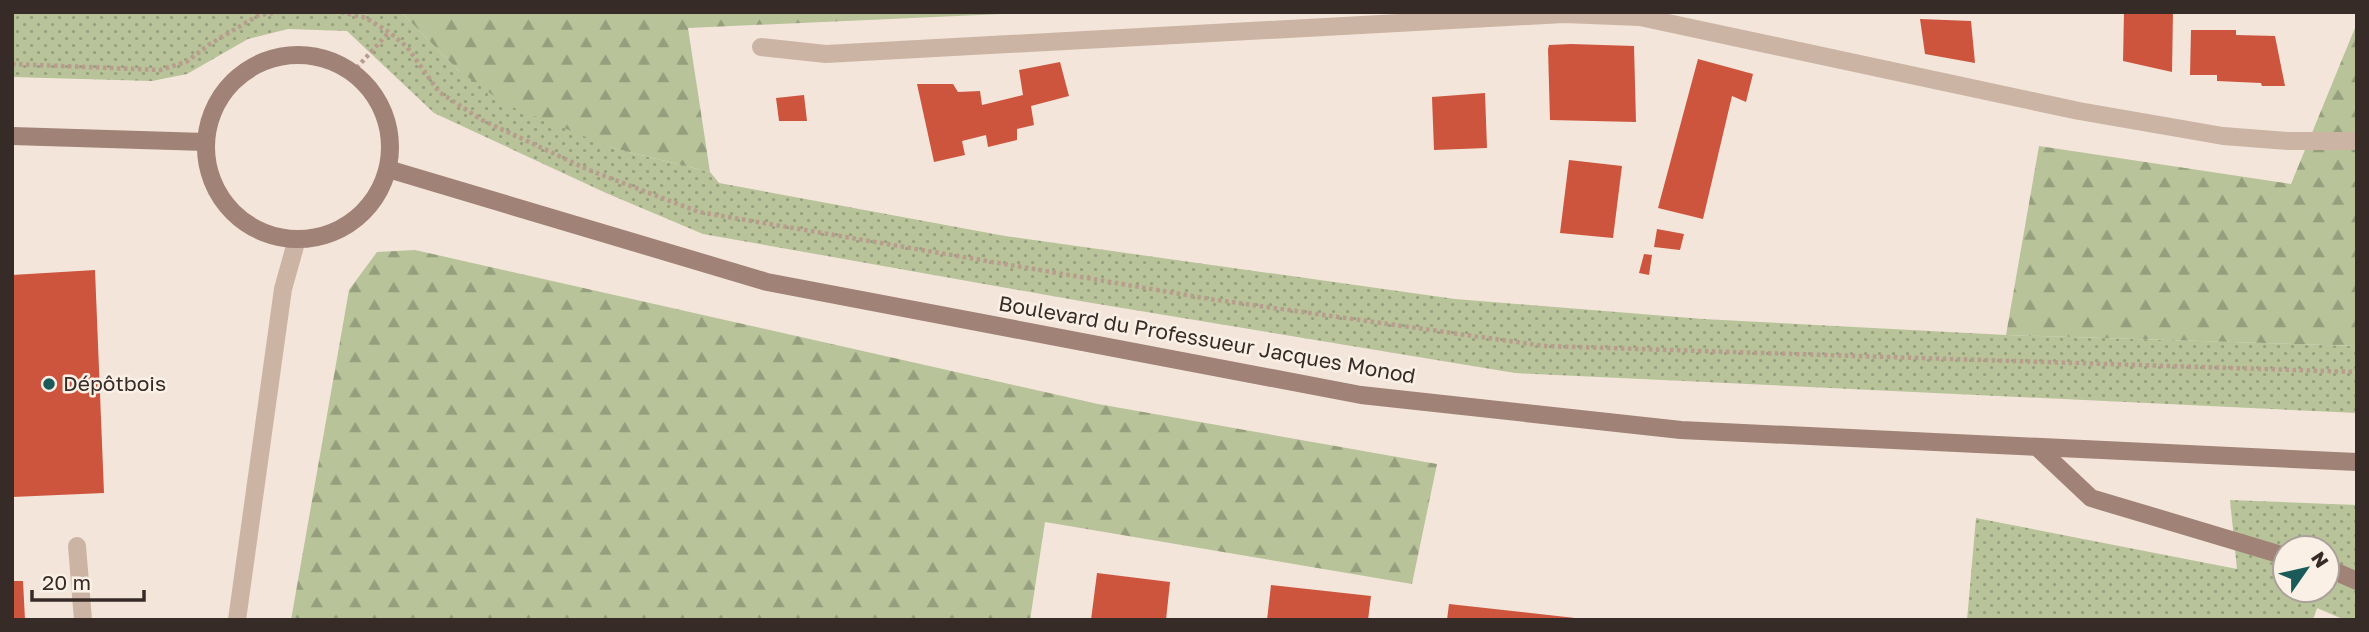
<svg xmlns="http://www.w3.org/2000/svg" width="2369" height="632" viewBox="0 0 2369 632" font-family="'Golos Text',sans-serif">
  <style>
    .grass { fill: url(#grass-dots); fill-rule: evenodd }
    .forest { fill: url(#forest-firs) }
    .building { fill: #cd553e }
    .lines { fill: none; stroke-linecap: round; stroke-linejoin: round }
    .path { stroke: #b89d8f; stroke-width: 4.5; stroke-dasharray: 3.5 3.5; stroke-linecap: butt }
    .lane { stroke: #ccb4a5; stroke-width: 18 }
    .street { stroke: #ccb4a5; stroke-width: 18 }
    .secondary { stroke: #a08276; stroke-width: 18 }
    .poi-dot { fill: #1a5b5a; stroke: #faf0e6; stroke-width: 2.5 }
    .labels { text-anchor: middle; stroke-width: 5; stroke-linejoin: round; paint-order: stroke }
    .street-label { font-size: 21px; fill: #372b27; stroke: #faf0e6 }
    .poi-label { font-size: 21px; fill: #372b27; stroke: #faf0e6; text-anchor: start }
  </style>
  <defs>
    <pattern id="grass-dots" width="8" height="8" patternUnits="userSpaceOnUse" patternTransform="scale(1.75)"><rect width="8" height="8" fill="#b8c399"/><path d="M2 2h.1M6 6h.1" fill="none" stroke="#969f7d" stroke-width="1.8" stroke-linecap="round"/></pattern>
    <pattern id="forest-firs" width="22" height="20" patternUnits="userSpaceOnUse" patternTransform="scale(1.75)"><rect width="22" height="20" fill="#b8c399"/><path d="M5 1l3.5 6h-7zM16 11l3.5 6h-7z" fill="#969f7d"/></pattern>
  </defs>
  <rect width="100%" height="100%" fill="#f3e5da"/>
  <g class="grass">
    <path d="M12,12H401L458,70L613,148L710,172L719,183L1005,236L1455,299L1703,319L2006,335L2357,346V413L1515,373L1086,302L703,234L606,193L434,113L347,31L288,29L248,39L187,74L152,81L12,77Z"/>
    <path d="M2230,500L2357,505V620H2345L2317,608L2313,620H1967L1976,518L2237,569ZM2285,548H2327V590H2285Z"/>
  </g>
  <g class="forest">
    <path d="M401,12H1043L688,28L710,172L613,148L505,104L458,70Z"/>
    <path d="M2357,23V346L2006,335L2039,146L2291,184Z"/>
    <path d="M415,250L1098,404L1437,464L1412,584L1045,522L1030,620H291L349,290L377,252Z"/>
  </g>
  <g class="building">
    <path d="M2124,12H2173L2172,72L2123,61Z"/>
    <path d="M1920,19L1971,21L1975,63L1925,54Z"/>
    <path d="M2191,30H2236V35L2275,36L2285,86H2262L2261,83L2217,81V75H2190Z"/>
    <path d="M1571,44L1634,46L1636,122L1550,120L1548,49L1549,45Z"/>
    <path d="M1698,59L1753,74L1746,102L1732,96L1703,219L1658,208Z"/>
    <path d="M1060,62L1069,96L1031,106L1034,125L1017,129V140L988,147L986,135L962,141L965,155L934,162L917,84H953L958,92L980,91L982,105L1023,95L1019,70Z"/>
    <path d="M1485,93L1487,148L1434,150L1432,97Z"/>
    <path d="M804,95L807,121H779L776,98Z"/>
    <path d="M1569,160L1622,166L1613,238L1560,233Z"/>
    <path d="M1657,229L1684,234L1680,250L1654,247Z"/>
    <path d="M1644,254L1652,255L1649,275L1639,273Z"/>
    <path d="M95,270L104,493L12,497V275Z"/>
    <path d="M1097,573L1170,582L1166,620H1091Z"/>
    <path d="M12,581H23L25,620H12Z"/>
    <path d="M1271,585L1371,596L1368,620H1267Z"/>
    <path d="M1449,604L1575,618V620H1447Z"/>
  </g>
  <g class="lines">
    <g class="path">
      <path d="M341,12L366,18L389,32L407,47L439,92L482,120L589,170L699,212L1210,299L1545,346L2357,372"/>
      <path d="M12,64L160,70L186,62L210,44L259,15L279,12"/>
      <path d="M352,73L389,32"/>
    </g>
    <path class="lane" d="M77,546L83,620"/>
    <g class="street">
      <path d="M761,47L826,54L1564,14L1640,17L2079,111L2223,136L2288,141H2357"/>
      <path d="M237,620L283,289L297,239"/>
    </g>
    <g class="secondary">
      <circle cx="298" cy="147" r="92"/>
      <path d="M12,136L205,142"/>
      <path d="M388,169L767,282L1361,395L1681,430L2357,462"/>
      <path d="M2037,447L2091,498L2285,556"/>
      <path d="M2327,568L2357,581"/>
    </g>
  </g>
  <circle class="poi-dot" cx="49" cy="384" r="7"/>
  <g class="labels">
    <g class="street-label">
      <text transform="translate(1207 340) rotate(10)" y="7">Boulevard du Professueur Jacques Monod</text>
    </g>
    <g class="poi-label">
      <text x="63" y="391">Dépôtbois</text>
    </g>
  </g>
  <rect width="2369" height="632" fill="none" stroke="#372b27" stroke-width="28"/>
  <g transform="translate(2306 569) rotate(56)"><circle r="33" fill="#faf0e6" stroke="#aca19a" stroke-width="2"/>
  <path d="M0-5L12 26L0 18L-12 26Z" fill="#1a5b5a"/>
  <text y="-10" font-size="19" font-weight="bold" text-anchor="middle" fill="#372b27">N</text>
  </g>
  <path d="M32 590v10h112v-10" fill="none" stroke="#372b27" stroke-width="3.5"/>
  <text x="42" y="590" font-size="21" fill="#372b27" stroke="#faf0e6" stroke-width="5" paint-order="stroke">20 m</text>
</svg>
